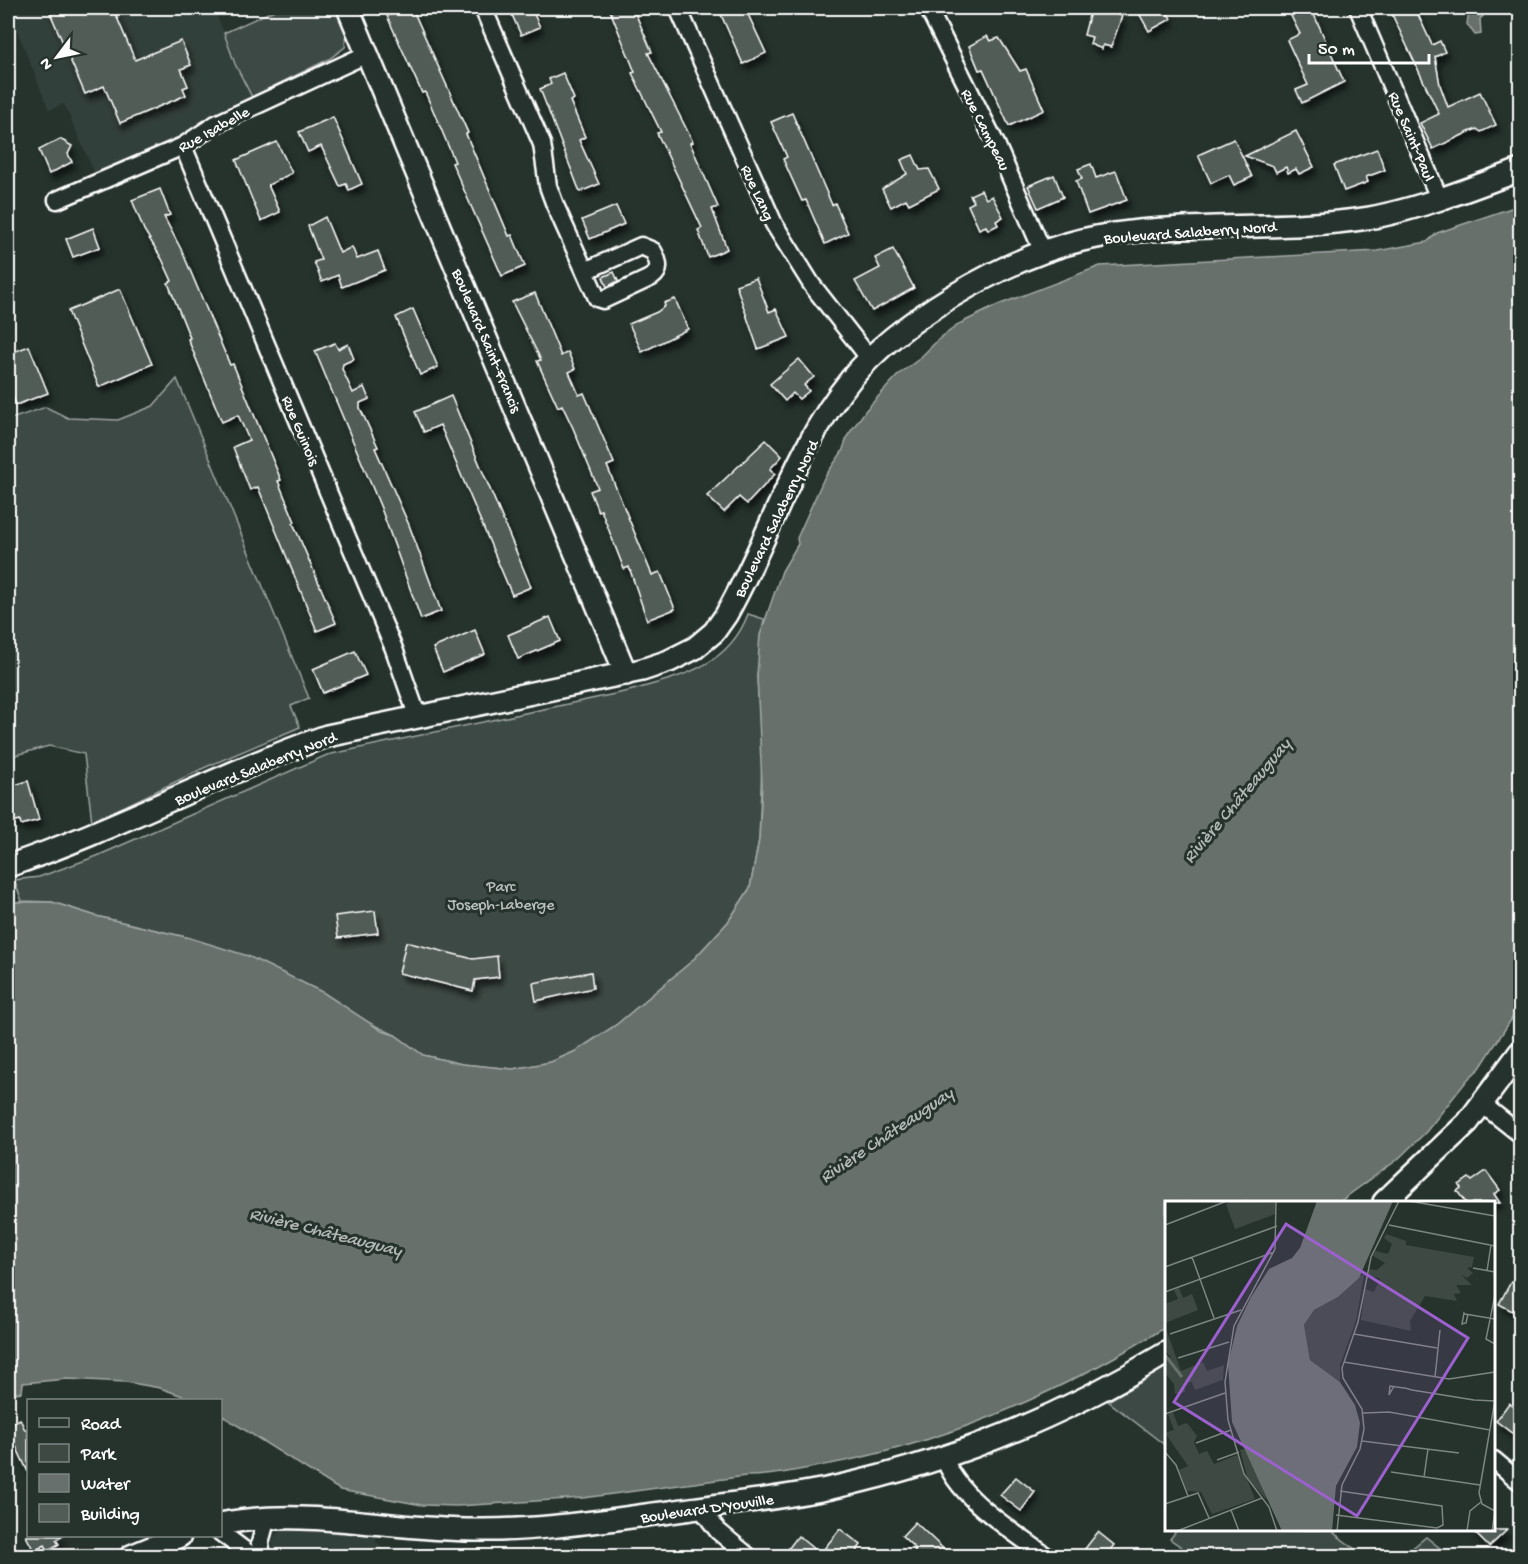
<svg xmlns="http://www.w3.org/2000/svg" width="1528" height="1564" viewBox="0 0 1528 1564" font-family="'Gochi Hand',sans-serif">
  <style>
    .built { fill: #333f3a }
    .green { fill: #3e4944; stroke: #9ea4a2; stroke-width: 1.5 }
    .water { fill: #67706c; stroke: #a4a9a7; stroke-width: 1.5 }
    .building { fill: #515c57; stroke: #fff; stroke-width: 1.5; filter: url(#shadow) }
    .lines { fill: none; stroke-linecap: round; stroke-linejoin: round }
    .minor-casing { stroke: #fff; stroke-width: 21 }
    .tertiary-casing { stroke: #fff; stroke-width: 26 }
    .minor { stroke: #26332d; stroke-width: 16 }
    .tertiary { stroke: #26332d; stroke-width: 21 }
    .labels { text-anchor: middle; stroke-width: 6; stroke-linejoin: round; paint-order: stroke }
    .street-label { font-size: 16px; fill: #fff; stroke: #26332d }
    .park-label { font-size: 16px; fill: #bbbfbe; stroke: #26332d }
    .water-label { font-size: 18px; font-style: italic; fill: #b3b8b6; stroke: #26332d }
    .inset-river { fill: none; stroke: #67706c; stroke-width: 3 }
    .inset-road { fill: none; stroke: #7d8581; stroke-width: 1.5 }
    .view { fill: #9c61cf; fill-opacity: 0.15; stroke: #9c61cf; stroke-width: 3 }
    .inset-edge { fill: none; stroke: #fff; stroke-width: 3 }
  </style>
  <defs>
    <filter id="shadow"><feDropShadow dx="3.5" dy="6" stdDeviation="3" flood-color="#0009"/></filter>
  </defs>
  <rect width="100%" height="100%" fill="#26332d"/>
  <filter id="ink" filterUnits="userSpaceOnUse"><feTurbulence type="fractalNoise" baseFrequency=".0167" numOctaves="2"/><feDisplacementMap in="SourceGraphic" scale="12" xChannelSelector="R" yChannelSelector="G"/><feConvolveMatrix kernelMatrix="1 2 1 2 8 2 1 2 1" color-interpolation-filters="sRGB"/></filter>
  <g filter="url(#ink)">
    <g class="built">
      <path d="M8,8H207L214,10L252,97L208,118L190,132L95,174L64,104L49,110Z"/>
      <path d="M287,1528L376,1535V1542L393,1556H276L272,1543L275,1535Z"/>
    </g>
    <g class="green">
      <path d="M279,8H337L347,32L345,47L329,59L252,97L235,64L224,33Z"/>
      <path d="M177,379L309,698L291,706L300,727L206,767L92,822L84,754L49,746L8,757V420L46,407L68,418L118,420L153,406Z"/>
      <path d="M748,614L764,619L757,676L762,761L759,840L750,888L728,922L692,961L616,1025L576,1051L551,1062L513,1069L462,1064L423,1055L395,1035L190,938L96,916L52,902L22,901L14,880L39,877L97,856L327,755L629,691C678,677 728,668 748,614Z"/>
      <path d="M1166,1367V1446L1108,1401Z"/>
      <path d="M1177,1530H1336L1334,1533L1364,1556H1194L1170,1539Z"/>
      <path d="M1426,1537L1450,1556H1403Z"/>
    </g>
    <g class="water">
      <path d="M1474,9L1481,10L1483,16L1480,19L1481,34L1475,35L1467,24L1469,12Z"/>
      <path d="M1520,205V1006L1480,1068L1468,1079L1426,1132L1397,1160L1339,1202H1166V1327C1065,1389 961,1437 845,1461C811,1467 780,1476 746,1476L583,1498L457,1506L422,1505L340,1490L221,1415L220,1400H194L160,1388L126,1382L67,1379L23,1383L22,1392L8,1394V902H52L96,916L190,938L248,956L324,993L382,1031L395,1035L423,1055L462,1064L513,1069L551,1062L576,1051L616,1025L692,961L728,922L750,888L759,840L762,784L757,676L760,635L782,571L798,544L797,538L824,478L842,452L848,435L866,410L899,374L919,359L940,338L961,323L998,305L1100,266L1377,251L1427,242L1437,233Z"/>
    </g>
    <g class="building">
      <path d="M48,8H113L135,60L181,41L191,65L181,69L188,86L183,88L186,95L120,123L104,86L85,94Z"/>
      <path d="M405,8H412L468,133L466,134L509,236L512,235L525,266L502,276L452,163L455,162L439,124L425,92L422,93L387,16Z"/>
      <path d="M509,8H531L540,27L521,35Z"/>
      <path d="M609,8H633L652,52L648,53L693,142L690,143L718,207L712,209L727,249L708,257L698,230L702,228L657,133L661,132L632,73L635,72Z"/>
      <path d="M718,8H745L766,53L743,64Z"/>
      <path d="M1091,8L1122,16L1111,47L1103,45L1102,49L1090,44L1092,37L1084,35Z"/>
      <path d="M1136,8H1165L1171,19L1149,31Z"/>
      <path d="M1287,8H1311L1344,82L1302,103L1296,90L1308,85L1287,40L1300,34Z"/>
      <path d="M1389,8H1415L1432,45L1440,41L1445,52L1435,57L1440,85L1448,107L1480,92L1496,125L1481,132L1477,129L1469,132L1433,149L1420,123L1439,114Z"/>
      <path d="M987,36L990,41L999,38L1020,71L1026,69L1044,110L1009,126L983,69L979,70L969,46Z"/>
      <path d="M563,73L574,99L570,101L585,137L579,140L599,184L580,192L540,89L551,84L549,79Z"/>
      <path d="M792,113L832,205L835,203L848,233L825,244L806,200L802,201L783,159L787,157L771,122Z"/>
      <path d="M333,117L362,184L349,190L346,184L340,186L321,146L308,152L299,132Z"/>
      <path d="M1296,131L1314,167L1299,174L1296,169L1288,173L1286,167L1276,172L1273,166L1245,156Z"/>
      <path d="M60,139L72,146L68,154L72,162L49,174L39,150Z"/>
      <path d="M1234,139L1252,177L1234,185L1229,175L1211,183L1198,155Z"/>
      <path d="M277,142L292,173L268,185L280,212L261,221L236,160Z"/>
      <path d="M1377,149L1385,170L1366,177L1368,182L1344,191L1334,165Z"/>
      <path d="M913,155L920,170L929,169L939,189L909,204L906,199L891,207L882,189L907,174L901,160Z"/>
      <path d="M1091,164L1096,178L1116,171L1127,200L1088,214L1076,181L1082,179L1078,169Z"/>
      <path d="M1054,175L1063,197L1038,208L1028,186Z"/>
      <path d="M160,189L170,215L164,217L182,251L230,365L233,364L281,480L278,481L295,522L293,523L336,623L317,631L258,487L250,490L233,447L249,440L238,415L222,422L188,339L190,338L168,283L172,281L162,259L144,230L132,200Z"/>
      <path d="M981,190L986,199L992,196L1003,217L996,221L998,225L988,230L986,226L979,229L968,205L974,202L970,195Z"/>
      <path d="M616,206L624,224L590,239L582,220Z"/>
      <path d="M325,217L340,253L352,247L357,259L378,251L385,270L342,287L338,275L322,282L314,262L321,260L308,226Z"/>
      <path d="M93,228L100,247L73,257L66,239Z"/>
      <path d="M893,249L914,288L872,311L855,281L880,268L875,258Z"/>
      <path d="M614,272L618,281L607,287L603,277Z"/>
      <path d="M756,278L769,312L776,309L789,337L758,349L736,285Z"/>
      <path d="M120,289L152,364L99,387L68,311Z"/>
      <path d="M535,293L561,356L568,352L575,369L569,372L579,395L584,393L614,463L607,466L652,575L660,572L675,609L647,620L629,567L624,569L601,510L598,511L590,491L598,488L573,428L562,405L558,407L537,361L541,360L512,302Z"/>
      <path d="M675,299L688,329L642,352L629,324L657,312L665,306L664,303Z"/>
      <path d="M413,309L438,367L420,375L396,317Z"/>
      <path d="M335,343L338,349L348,344L354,359L343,364L342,369L353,393L364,387L369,399L360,403V408L378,447L375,448L409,525L441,611L421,619L381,508L315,351Z"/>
      <path d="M29,346L48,393L16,405L8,383V354Z"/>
      <path d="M799,359L814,377L804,385L809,391L799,399L793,393L785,401L770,384Z"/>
      <path d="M451,396L531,587L512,595L440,425L424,432L415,412Z"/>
      <path d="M766,440L782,456L770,469L775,474L747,504L739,497L724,512L707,496Z"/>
      <path d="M550,617L560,641L518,659L508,635Z"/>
      <path d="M475,630L485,654L443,672L433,648Z"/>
      <path d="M355,651L366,675L323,693L313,669Z"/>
      <path d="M28,781L39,820L21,825L20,820L12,822L8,806V787Z"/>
      <path d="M375,911L378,933L338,938L335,916Z"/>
      <path d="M406,942L473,959L497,956L499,977L475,980L473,991L399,973Z"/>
      <path d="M591,972L593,988L536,1001L533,983Z"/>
      <path d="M1486,1171L1500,1190L1494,1194L1500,1203H1466L1457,1191L1461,1188L1459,1185L1469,1178L1472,1181Z"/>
      <path d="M1511,1282L1521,1287V1304L1516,1313L1499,1304Z"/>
      <path d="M1509,1403L1521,1412V1424L1513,1434L1496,1421Z"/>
      <path d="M20,1419L25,1430L28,1428V1472L8,1429V1425Z"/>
      <path d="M1016,1477L1035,1492L1021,1511L1000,1495Z"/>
      <path d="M915,1522L952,1557H910L916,1549L902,1536Z"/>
      <path d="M840,1529L861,1545L852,1557H782L798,1536L820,1554Z"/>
      <path d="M1472,1530H1507L1489,1547Z"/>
      <path d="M1098,1532L1114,1545L1105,1557H1093L1084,1550Z"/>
      <path d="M26,1536H63L56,1540L59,1544L48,1550L45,1545L34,1551Z"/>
    </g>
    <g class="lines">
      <g class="minor-casing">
        <g id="minor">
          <path d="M483,8L542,144L548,186L555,205L597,298L603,300L652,277C662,270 658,260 653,251L641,246L585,271"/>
          <path d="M678,8L774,224L812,285L870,359"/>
          <path d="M928,8L996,144L1043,252"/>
          <path d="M1358,8L1439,198"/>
          <path d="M183,146L394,649L417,715"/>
          <path d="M57,200L183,146L216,124L367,54"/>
          <path d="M1482,1104L1520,1134"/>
          <path d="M944,1457C957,1498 1013,1531 1046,1556"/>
          <path d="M1494,1460L1520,1482"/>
          <path d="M701,1508L718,1531L748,1556"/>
          <path d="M220,1532L252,1556"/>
          <path d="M262,1556L260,1543L267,1517"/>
        </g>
      </g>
      <g class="tertiary-casing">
        <g id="tertiary">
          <path d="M348,8L626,674"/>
          <path d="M8,866C117,829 218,774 327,736L642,670L669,661L695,648L714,632L726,615C769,540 796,446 851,379C878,346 915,319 951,297C991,273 1036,251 1082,240C1176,219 1275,233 1369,218C1416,210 1475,187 1520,170"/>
          <path d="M1384,1202L1468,1122L1520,1052"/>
          <path d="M220,1524C306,1507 389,1530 475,1530C541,1531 605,1520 670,1512C724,1504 778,1499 831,1488C950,1462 1062,1417 1166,1353"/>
          <path d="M131,1556L180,1536"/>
        </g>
      </g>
      <use href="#minor" class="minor"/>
      <use href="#tertiary" class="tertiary"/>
    </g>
  </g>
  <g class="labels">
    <g class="street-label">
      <text transform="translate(213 128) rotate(-29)" y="6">Rue Isabelle</text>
      <text transform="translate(987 129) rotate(63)" y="6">Rue Campeau</text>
      <text transform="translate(1413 136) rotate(67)" y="6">Rue Saint-Paul</text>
      <text transform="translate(759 192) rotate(65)" y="6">Rue Lang</text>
      <text transform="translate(1190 231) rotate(-4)" y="6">Boulevard Salaberry Nord</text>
      <text transform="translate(488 340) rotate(67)" y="6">Boulevard Saint-Francis</text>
      <text transform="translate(302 430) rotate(67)" y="6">Rue Guinois</text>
      <text transform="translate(775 518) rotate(-64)" y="6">Boulevard Salaberry Nord</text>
      <text transform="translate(255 767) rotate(-22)" y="6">Boulevard Salaberry Nord</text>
      <text transform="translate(707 1507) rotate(-8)" y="6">Boulevard D'Youville</text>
    </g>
    <g class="park-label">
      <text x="501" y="891">Parc<tspan x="501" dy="18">Joseph-Laberge</tspan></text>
    </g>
    <g class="water-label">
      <text transform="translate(1236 800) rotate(-50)" y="6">Rivière Châteauguay</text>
      <text transform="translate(886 1134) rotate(-34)" y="6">Rivière Châteauguay</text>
      <text transform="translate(326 1231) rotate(14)" y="6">Rivière Châteauguay</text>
    </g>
  </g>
  <g transform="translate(1165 1201)">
    <rect width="330" height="330" fill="#26332d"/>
    <path d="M68,0L110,2V13L70,28L61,3ZM221,33L241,40V44L309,56L307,66L302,67L308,72L302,77L296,74L307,84H291L296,92L289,93L292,100L260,95L245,120L246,130L196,119L200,88L209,91L215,78L204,74V68L212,69L220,62L208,55L210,50L223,53L227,43L219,37ZM196,74H199L191,120L175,164V181L145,159L139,124L149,109L173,96ZM14,87L18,97L27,93L33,109L0,122V103L13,98L9,89ZM0,125L16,170L38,161L42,170L59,164L58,179L30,189L27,181L19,182L20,191L10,193L9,183L0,172V157L6,156L0,150ZM8,211L13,225L22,222L32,235L29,241L34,253L42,250L49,263L72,254L90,298L47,313L36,291L22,290L14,269L23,265L0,232L9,229L3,213ZM79,248L99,289L102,299L83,279L75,249Z" fill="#3e4944"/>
    <path d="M152,0H228L194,77L173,96L149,109L139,124L145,159L175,181L190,204L195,222L192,246L171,285L167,330H117L67,221L63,163L72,125L86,96L104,68L127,57L135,47Z" fill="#67706c"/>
    <path class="inset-river" d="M0,154L17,176"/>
    <path class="inset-road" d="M111,0L110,48L69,125L60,181L63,219L79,273L104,306L112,330M244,0L330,15M0,24L62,0M224,24L330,45M27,56L49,117M0,66L112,25M308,67L330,71M322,70L326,44M0,91L109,51M330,94L321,138L330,143M303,113L301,122L297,123L299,112L300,113L330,118M5,133L76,109M189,133L272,147M13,157L64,141M179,161L284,178L330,171M270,176L275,129M229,185L224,194L225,185L239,187H240L247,189L309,199L330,200M330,199L314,292L317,303L330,310M198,212L224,211L325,229M0,213L60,192M197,240L294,252M31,242L66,229M0,251L11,264L23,295M52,259L74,251M226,271L315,284M259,276L263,248M0,303L33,292L44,317M66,309L74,330M171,314L272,327L278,324L277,305L175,290M12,330L97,297M172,330L177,284L195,248L199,228L197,208L178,177L177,167L193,121L206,56L234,0M302,330L305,310L316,301M327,330L330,310"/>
    <path class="view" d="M121,23L303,137L192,315L9,201Z"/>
    <rect width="330" height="330" class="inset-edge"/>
  </g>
  <rect width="1528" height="1564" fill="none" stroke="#26332d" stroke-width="30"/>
  <rect x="15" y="15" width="1498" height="1534" fill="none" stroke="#fff" stroke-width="2" filter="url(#ink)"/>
  <rect x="27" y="1399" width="195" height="138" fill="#26332d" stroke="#7d8581" stroke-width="1.5"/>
  <rect x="39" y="1418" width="30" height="9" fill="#26332d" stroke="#7d8581" stroke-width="1.5"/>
  <text x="81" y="1429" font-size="18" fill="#ffffff">Road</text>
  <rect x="39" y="1444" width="30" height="18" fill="#3e4944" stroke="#7d8581" stroke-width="1.5"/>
  <text x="81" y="1459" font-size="18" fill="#ffffff">Park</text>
  <rect x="39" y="1474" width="30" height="18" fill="#67706c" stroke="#7d8581" stroke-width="1.5"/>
  <text x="81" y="1489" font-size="18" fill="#ffffff">Water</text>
  <rect x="39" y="1504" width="30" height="18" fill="#515c57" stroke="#7d8581" stroke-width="1.5"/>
  <text x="81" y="1519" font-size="18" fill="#ffffff">Building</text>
  <g transform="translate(57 57) rotate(238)" stroke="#26332d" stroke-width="4.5" paint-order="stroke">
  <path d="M0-4.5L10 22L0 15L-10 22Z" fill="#ffffff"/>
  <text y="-9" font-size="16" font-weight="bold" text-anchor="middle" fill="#ffffff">N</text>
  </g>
  <path d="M1309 54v9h120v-9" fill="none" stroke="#ffffff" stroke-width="3"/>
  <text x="1318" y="54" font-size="18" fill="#ffffff" stroke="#26332d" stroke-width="4.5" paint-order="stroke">50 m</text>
</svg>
